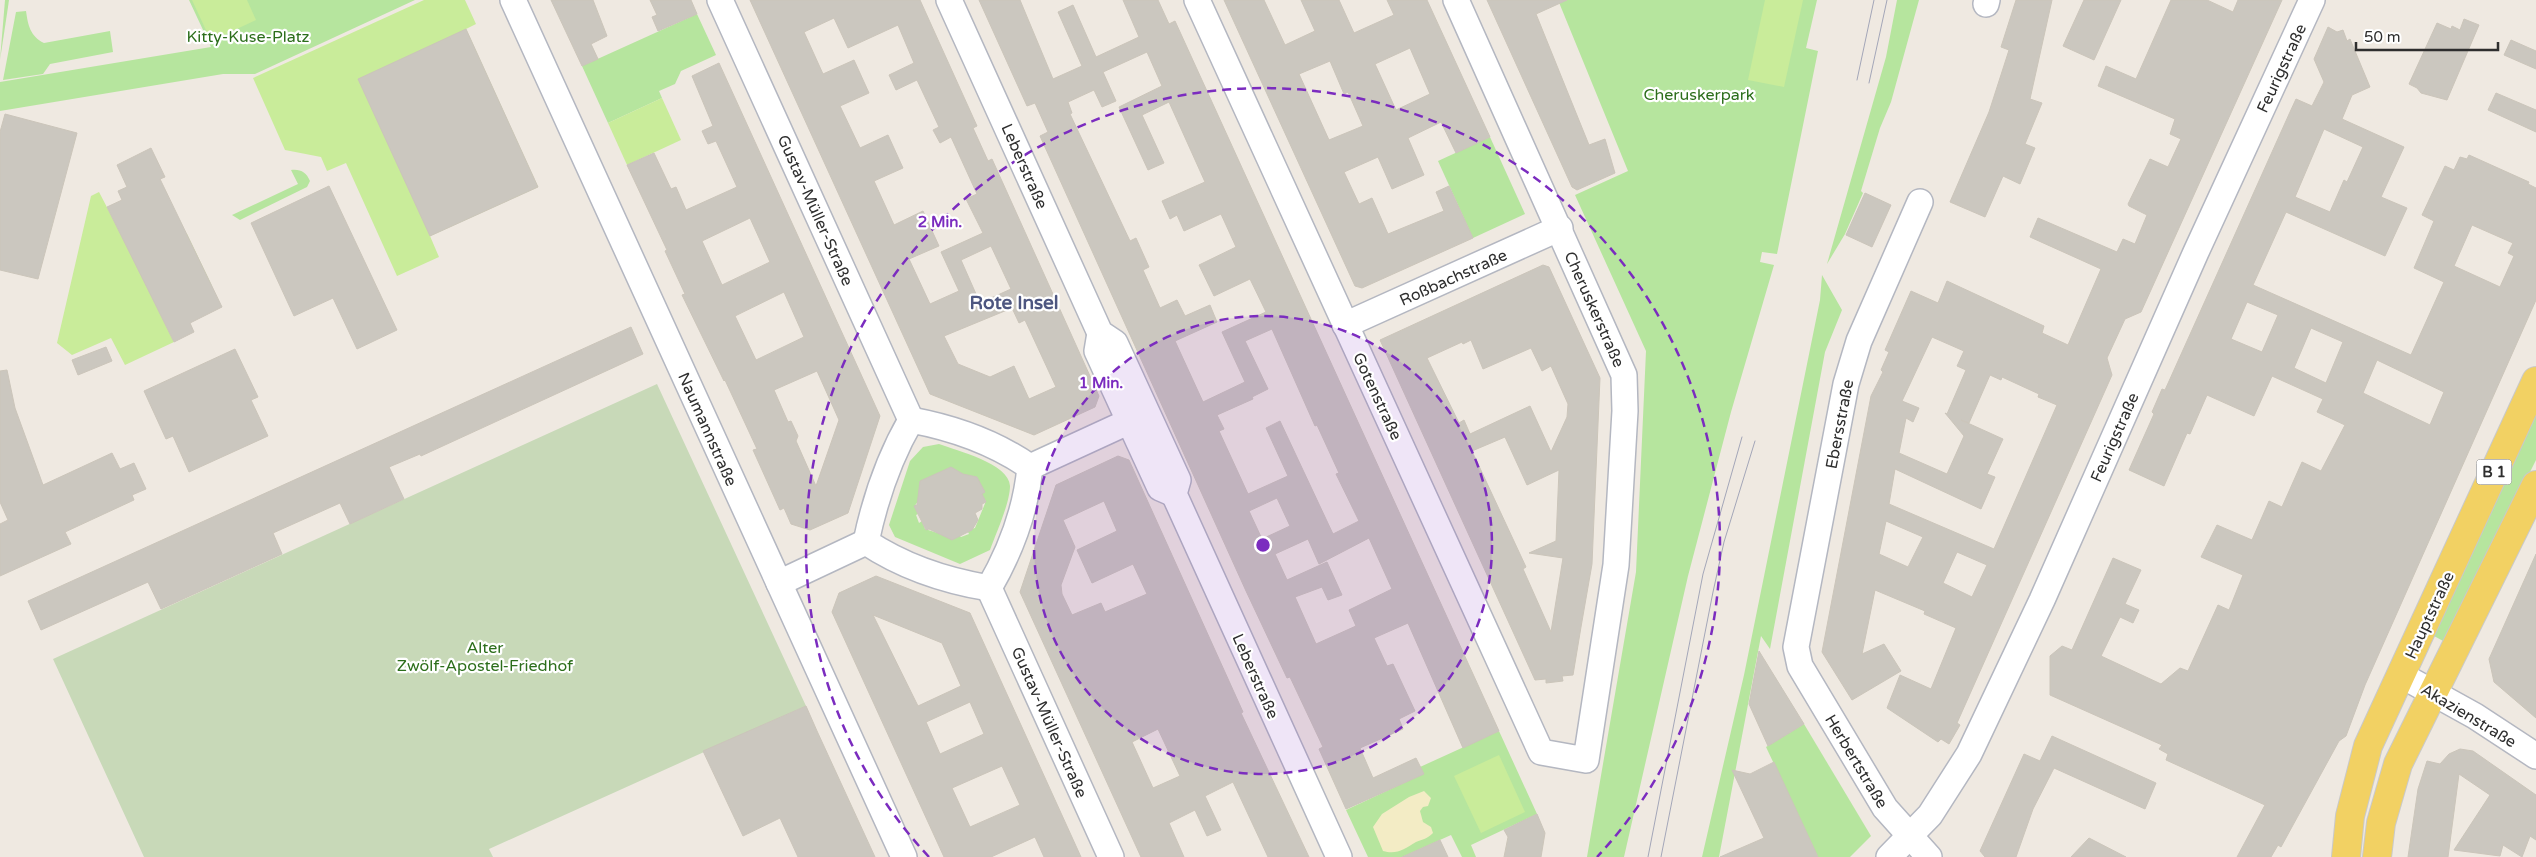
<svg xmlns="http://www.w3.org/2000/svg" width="2536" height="857" viewBox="0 0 2536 857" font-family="'Varela Round',sans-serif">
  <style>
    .green { fill: #b6e59e; fill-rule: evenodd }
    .sand { fill: #f3ecc5 }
    .cemetery { fill: #c8d9b8 }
    .pitch { fill: #c9ec9a }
    .building { fill: #cbc7bf; stroke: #cbc5ba; fill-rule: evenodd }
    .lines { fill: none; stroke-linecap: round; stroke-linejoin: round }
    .minor-casing { stroke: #b4b7c1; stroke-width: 28 }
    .major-casing { stroke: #c9c9c9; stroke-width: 30 }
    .minor { stroke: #fff; stroke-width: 25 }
    .major { stroke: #f2d163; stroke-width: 28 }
    .tram { stroke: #a3a6b8; stroke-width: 1 }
    .ring { fill: none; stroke: #7b2cbf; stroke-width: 2.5; stroke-dasharray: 9 6 }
    .labels { text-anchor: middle; stroke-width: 4.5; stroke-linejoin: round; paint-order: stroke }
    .shield { fill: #fff; stroke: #6d6d6d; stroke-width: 1 }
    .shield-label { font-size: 15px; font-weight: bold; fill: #2e2e2e }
    .park-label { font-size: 16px; fill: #2c6e1b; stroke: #fff }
    .street-label { font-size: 16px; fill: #2e2e2e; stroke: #fff }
    .quarter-label { font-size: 19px; font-weight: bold; fill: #4d5680; stroke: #fff }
    .centre { fill: #7b2cbf; stroke: #fff; stroke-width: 2.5 }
    .ring-label { font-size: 15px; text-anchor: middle; font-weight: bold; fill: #7b2cbf; stroke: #fff; stroke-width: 4.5; stroke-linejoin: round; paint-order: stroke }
  </style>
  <rect width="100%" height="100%" fill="#efe9e1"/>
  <g class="green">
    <path d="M5,0H9L8,7L0,60Z"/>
    <path d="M189,0H415L255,74H223L0,111V82L211,47Z"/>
    <path d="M1558,0H1817L1806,48L1818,51L1777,254L1762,252L1760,262L1774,265L1731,412L1688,576L1624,857H1587L1636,572L1646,351L1575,195L1628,171Z"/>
    <path d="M1897,0H1919L1891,102L1880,128L1861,191L1863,193L1845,234L1827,264L1886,57Z"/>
    <path d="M26,11C28,25 30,36 44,43L110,31L113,52L50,64L43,74L3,80L16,12Z"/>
    <path d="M697,14L716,55L681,71L675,84L659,91L662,98L608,123L582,66Z"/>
    <path d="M1490,137L1525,214L1473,238L1438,161Z"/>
    <path d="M291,170C301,169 306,172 310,181L307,187L240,220L232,215L298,184Z"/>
    <path d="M1822,275L1842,310L1825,352L1770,649L1761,636L1719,857H1702L1744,675L1820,300Z"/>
    <path d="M2536,415V460L2445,642L2434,636Z"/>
    <path d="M939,444C957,451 1009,463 1010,486C1010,503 996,533 990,550L960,564L895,537L889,525L910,461L923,447ZM948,468L986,501L975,528L967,530L969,534L961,537L959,535H944L925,529L922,521L919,523L916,515L918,514L915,506L916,504Z"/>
    <path d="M1804,724L1871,836L1850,857H1818L1766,747Z"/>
    <path d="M1499,731L1537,814L1471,845L1476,857H1462L1451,835L1402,857H1368L1346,810L1423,774L1420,767Z"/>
  </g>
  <path class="sand" d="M1424,791L1431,798L1428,806L1423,807L1420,811L1423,822L1431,827L1433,833C1427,839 1423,839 1416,842C1404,849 1397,855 1383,851L1373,827L1382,814L1409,797Z"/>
  <path class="cemetery" d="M657,384L806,706L489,849L493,857H144L53,659Z"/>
  <g class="pitch">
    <path d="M192,0H247L256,20L211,41Z"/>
    <path d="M424,0H465L476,24L466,29L538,187L430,236L439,257L397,276L346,163L327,171L321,157L285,150L253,78Z"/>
    <path d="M1765,0H1803L1784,87L1748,80Z"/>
    <path d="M662,98L681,140L627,165L608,123Z"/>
    <path d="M99,192L134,259L187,234L212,286L159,311L174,342L125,365L111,338L72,355L57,343L91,196Z"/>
    <path d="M1499,755L1525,812L1481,833L1454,776Z"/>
  </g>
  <g class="building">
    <path d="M551,0H593L607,36L591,44L598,59L582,66Z"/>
    <path d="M650,0H691L697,14L658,31L652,17L657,15Z"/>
    <path d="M750,0H920L977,126L973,128L988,161L992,159L1099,396L1095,407L1034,435L930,394ZM834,18L848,48L898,25L914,63L889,75L896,90L917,80L939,127L933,130L940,143L951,137L977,194L966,199L983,233L941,252L959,291L930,304L909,259L939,246L923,211L894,225L874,181L903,168L888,135L860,148L840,106L869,93L854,60L823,74L804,32ZM991,246L1011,289L980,303L961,260ZM1012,308L1019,323L1025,320L1056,387L1029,399L1014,366L990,377L958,364L944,336Z"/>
    <path d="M979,0H1020L1053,79L1082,66L1058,12L1073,5L1096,57L1139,37L1123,0H1158L1169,24L1175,21L1499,731L1463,748L1408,623L1374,638L1387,666L1393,664L1415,711L1399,719L1403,729L1360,748L1373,778L1416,758L1424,774L1346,809L1319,749L1323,747L1290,677L1287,678L1246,591L1040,136L1048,132L1035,103L1027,106ZM1147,52L1162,86L1119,107L1148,170L1164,163L1142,115L1169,102L1205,182L1162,201L1170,219L1177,215L1184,231L1221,214L1236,247L1199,265L1214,296L1250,279L1266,312L1222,332L1245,382L1203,402L1175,341L1217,322L1210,305L1185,316L1177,300L1160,308L1143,270L1149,267L1136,238L1130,241L1070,114L1072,113L1068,102L1094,90L1102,107L1116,101L1103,72ZM1272,329L1315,426L1317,425L1339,473L1336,474L1359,521L1333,534L1280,421L1266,428L1288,476L1248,494L1219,431L1224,429L1217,415L1253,399L1252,397L1268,389L1245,341ZM1277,498L1290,526L1262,539L1249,511ZM1369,538L1392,589L1349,610L1356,626L1316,644L1295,597L1322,587L1328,600L1342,595L1327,562L1287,580L1275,554L1308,539L1319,564Z"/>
    <path d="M1224,0H1264L1285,45L1315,31L1301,0H1339L1354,33L1394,15L1387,0H1427L1490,137L1456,153L1441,122L1408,138L1424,175L1392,189L1378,157L1344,172L1359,204L1372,198L1388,234L1444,211L1436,192L1449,186L1473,238L1362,288L1355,286ZM1410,48L1430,94L1396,110L1375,64ZM1330,61L1344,94L1348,92L1363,126L1329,140L1299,74Z"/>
    <path d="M1487,0H1567L1536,14L1589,145L1605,139L1615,173L1577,190L1572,187Z"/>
    <path d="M2016,0H2052L2030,99L2042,103L2025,144L2035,148L2020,184L2003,176L1985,217L1950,202L1989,112L2009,50L2001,47Z"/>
    <path d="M2084,0H2121L2094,60L2063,46Z"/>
    <path d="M2171,0H2207L2233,12L2238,0H2282L2141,312L2125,319L2107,358L2112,375L1957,723L1960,725L1949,744L1941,739L1938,742L1887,708L1900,675L1931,689L1956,628L1924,614L1925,611L1875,590L1862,654L1884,644L1901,671L1852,700L1822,652L1871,396L1883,372L1881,370L1889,352L1885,350L1911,291L1938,303L1947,281L2044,326L2042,333L2068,345L2101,269L2030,237L2038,218L2117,252L2123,239L2135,244L2147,215L2129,206L2128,204L2150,159L2168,167L2181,139L2170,134L2175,119L2098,86L2106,66L2136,79ZM1932,337L1964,351L1957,366L1966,370L1947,414L1945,413L1964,436L1947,474L1899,453L1906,418L1913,422L1919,408L1902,401ZM1990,375L2001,380L2002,377L2039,394L2038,397L2057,405L1994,549L1889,504L1895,469L1981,509L1995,477L1987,474L2003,439L1961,420L1969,423ZM1886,521L1923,537L1908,567L1879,554ZM1957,552L1987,565L1972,597L1943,583Z"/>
    <path d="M2464,19L2479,25L2447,100L2421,93L2417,88L2409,84L2437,23L2451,29L2452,26L2460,30Z"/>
    <path d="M2328,27L2337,32L2343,30L2347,41L2350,39L2370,87L2352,95L2342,119L2404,147L2381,197L2407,208L2385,256L2286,212L2253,285L2411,355L2444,282L2414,268L2434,221L2422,215L2445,166L2454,170L2460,157L2467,159L2469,155L2529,182L2528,184L2536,188V300L2365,685L2346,736L2339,741L2281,847L2278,845L2271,857H2237L2265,805L2166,760L2168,754L2159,749L2162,745L2050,695V656L2062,646L2072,650L2113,558L2141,570L2125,604L2139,610L2133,623L2120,617L2101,656L2161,684L2180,668L2188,671L2218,605L2229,610L2243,575L2201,557L2217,525L2252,540L2269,501L2282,507L2302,462L2321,471L2345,425L2317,412L2323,399L2272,376L2254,416L2207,395L2190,434L2187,433L2164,486L2129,470L2154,414L2152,412L2162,389L2165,390L2290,112L2296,99L2312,106L2324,82L2314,59ZM2324,129L2363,147L2347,182L2344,180L2330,212L2295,197ZM2472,225L2513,243L2508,253L2514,256L2500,287L2454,266ZM2247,302L2278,315L2262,352L2231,339ZM2311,328L2343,342L2326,383L2294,368ZM2377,360L2444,392L2430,425L2363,393Z"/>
    <path d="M466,29L538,187L430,236L358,79Z"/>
    <path d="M2511,40L2536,51V69L2504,55Z"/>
    <path d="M719,63L880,416L848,513L810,530L791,524L784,508L780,510L753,450L757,449L725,380L724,381L682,295L685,294L665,251L667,250L627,165L654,153L671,189L676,187L686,210L737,187L716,141L708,144L702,131L713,126L692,76ZM750,218L770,262L722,285L702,241ZM784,292L804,337L756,360L735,316ZM817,371L839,420L816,486L796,441L798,436L791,421L788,422L774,390Z"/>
    <path d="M2496,93L2536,110V132L2488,110Z"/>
    <path d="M5,114L77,133L38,279L0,270V132Z"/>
    <path d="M151,148L165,177L160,179L222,307L190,323L194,332L174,342L107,207L122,200L118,191L127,187L117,165Z"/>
    <path d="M329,186L397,330L357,349L333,298L294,316L251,223Z"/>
    <path d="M1865,193L1891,205L1872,247L1846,235Z"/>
    <path d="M1543,265L1549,267L1600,378L1592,564L1581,627L1573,675L1562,676L1563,681L1546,683V679L1535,680L1380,340ZM1471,340L1483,369L1531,348L1542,371L1551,366L1568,404L1567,417L1551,452L1530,406L1470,434L1464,420L1459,423L1427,358L1462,342L1463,344ZM1505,437L1527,485L1559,470L1556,541L1529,553L1563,558L1551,632L1523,569L1526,567L1472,451Z"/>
    <path d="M631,327L643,354L421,456L420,454L389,467L404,499L350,524L340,503L273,533L282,554L161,609L148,582L41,630L28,601Z"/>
    <path d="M106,347L112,361L78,375L72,360Z"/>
    <path d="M235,349L258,397L251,400L268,436L189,472L173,436L166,439L144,391Z"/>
    <path d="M7,370L15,408L43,485L112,453L120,469L134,463L146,489L132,495L134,500L65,532L71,544L0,576V524L8,520L0,502V371Z"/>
    <path d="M1118,456L1129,460L1243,712L1241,713L1309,857H1268L1233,782L1205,796L1221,830L1207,836L1195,810L1169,823L1184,857H1141L1020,592L1056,485ZM1104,501L1117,531L1077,550L1092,583L1133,564L1147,594L1105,612L1101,603L1072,615L1062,594L1061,585L1075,547L1063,520ZM1158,729L1180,776L1153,788L1132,742Z"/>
    <path d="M951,467L963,474L977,477L985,492L982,494L986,502L982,504V509L975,513L978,520L972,530L952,540L929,529L926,530L914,506L917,505L920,481Z"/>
    <path d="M2536,554V718L2494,682L2489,659Z"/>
    <path d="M876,576L970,613L1081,857H1044L1035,837L991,857H944L832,612L839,593ZM873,615L942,643L961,686L918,706ZM970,702L984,734L940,754L926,722ZM1002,766L1020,805L970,827L952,788Z"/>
    <path d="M1759,651L1804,724L1768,746L1749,704Z"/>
    <path d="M806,706L817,731L875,857H798L780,818L743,836L703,751Z"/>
    <path d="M2052,736L2156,783L2145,809L2054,768L2033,809L2016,857H1985L1980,851L2024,754L2040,761Z"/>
    <path d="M2460,749L2473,751L2536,795V840L2530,836L2522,857L2503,845L2500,856L2454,850L2490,795L2459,774L2448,857H2408L2418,789L2427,761L2440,764L2449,754Z"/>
    <path d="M1774,762L1818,857H1720L1764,838L1732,770L1750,774Z"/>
    <path d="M1537,814L1545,833L1541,857H1504L1508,837L1504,830Z"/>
    <path d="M2089,838L2126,857H2071Z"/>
    <path d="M1440,840L1448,857H1402Z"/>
  </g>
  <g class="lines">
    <g class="minor-casing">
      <g id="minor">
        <path d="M513,0L904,857"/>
        <path d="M720,0L911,420"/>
        <path d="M949,0L1100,333L1115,343L1178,480L1174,494L1339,857"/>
        <path d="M1197,0L1541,752L1586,760L1616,565L1625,411L1624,375L1456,0"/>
        <path d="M1986,4L1987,0"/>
        <path d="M1920,202L1859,341L1846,384L1796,647L1800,666L1885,808L1929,857"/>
        <path d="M1345,325L1560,228"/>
        <path d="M1100,333L1097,351L1160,488L1174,494"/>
        <path d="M911,420C954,428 994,442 1030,467C1026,510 1011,550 989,588C947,581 902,566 866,542C875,499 889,458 911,420Z"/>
        <path d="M1030,467L1143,415"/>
        <path d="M779,583L866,542"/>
        <path d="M989,588L1111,857"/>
        <path d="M2401,675L2475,716L2536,756"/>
        <path d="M1889,857L1930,815L1969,754L2042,600L2196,252L2312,0"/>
      </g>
    </g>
    <g class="major-casing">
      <g id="major">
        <path d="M2346,857L2350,816L2368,746L2536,381"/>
        <path d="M2377,857L2381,823L2398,764L2536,485"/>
      </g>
    </g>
    <use href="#minor" class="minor"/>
    <use href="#major" class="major"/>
    <g class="tram">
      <path d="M1857,80L1874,0"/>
      <path d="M1869,83L1887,0"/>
      <path d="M1648,857L1703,574L1742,437"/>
      <path d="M1661,857L1713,592L1724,542L1755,441"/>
    </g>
  </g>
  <circle cx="1263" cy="545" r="229" fill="#7b2cbf" fill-opacity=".12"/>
  <g class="ring">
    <circle cx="1263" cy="545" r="229"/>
    <path d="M929 857A457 457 0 1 1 1597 857"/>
  </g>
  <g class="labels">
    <rect class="shield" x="2476.5" y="459.5" width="35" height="25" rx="4"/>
    <g class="shield-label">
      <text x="2494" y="477">B 1</text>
    </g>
    <g class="park-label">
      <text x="248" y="42">Kitty-Kuse-Platz</text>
      <text x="1699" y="100">Cheruskerpark</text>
      <text x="485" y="653">Alter<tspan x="485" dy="18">Zwölf-Apostel-Friedhof</tspan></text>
    </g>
    <g class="street-label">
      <text transform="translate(2281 68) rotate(-65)" y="6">Feurigstraße</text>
      <text transform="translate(1025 166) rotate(66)" y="6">Leberstraße</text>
      <text transform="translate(816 210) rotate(66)" y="6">Gustav-Müller-Straße</text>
      <text transform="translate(1453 277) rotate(-24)" y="6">Roßbachstraße</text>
      <text transform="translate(1595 309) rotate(66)" y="6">Cheruskerstraße</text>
      <text transform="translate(1378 396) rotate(65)" y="6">Gotenstraße</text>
      <text transform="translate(1839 424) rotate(-79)" y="6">Ebersstraße</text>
      <text transform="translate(708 429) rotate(66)" y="6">Naumannstraße</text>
      <text transform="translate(2114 437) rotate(-66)" y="6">Feurigstraße</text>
      <text transform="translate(2429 615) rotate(-65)" y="6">Hauptstraße</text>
      <text transform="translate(1256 676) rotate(66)" y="6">Leberstraße</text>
      <text transform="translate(2469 715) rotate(31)" y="6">Akazienstraße</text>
      <text transform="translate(1050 722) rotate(66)" y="6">Gustav-Müller-Straße</text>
      <text transform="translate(1857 761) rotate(59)" y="6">Herbertstraße</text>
    </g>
    <g class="quarter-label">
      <text x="1014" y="309">Rote Insel</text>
    </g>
  </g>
  <circle cx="1263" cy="545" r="8" class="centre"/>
  <g class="ring-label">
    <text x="940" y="227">2 Min.</text>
    <text x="1101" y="388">1 Min.</text>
  </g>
  <path d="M2356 42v8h142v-8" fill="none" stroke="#2e2e2e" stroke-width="2.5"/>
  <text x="2364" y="42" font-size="15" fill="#2e2e2e" stroke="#ffffff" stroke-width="4" paint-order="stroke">50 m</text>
</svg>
